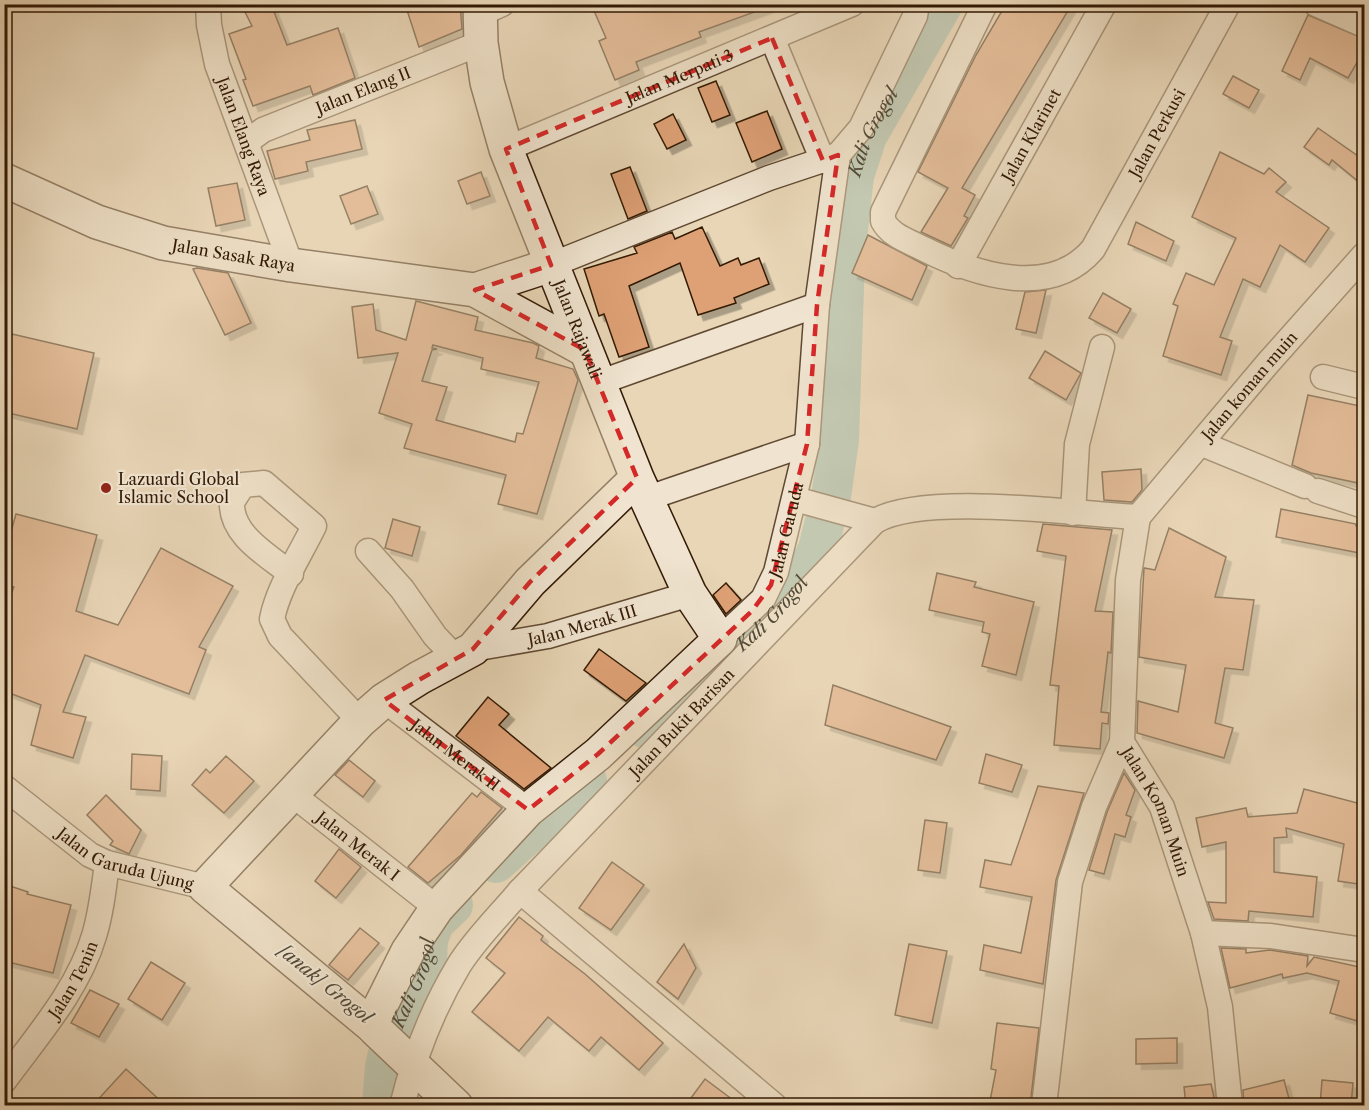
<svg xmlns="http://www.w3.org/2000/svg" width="1369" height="1110" viewBox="0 0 1369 1110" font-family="'Libre Caslon Text',serif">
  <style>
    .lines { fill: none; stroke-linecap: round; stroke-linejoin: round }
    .river { stroke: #98b9ab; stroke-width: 40 }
    .building { fill: #dea075; stroke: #331a06; stroke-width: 1.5; fill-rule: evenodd; filter: url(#shadow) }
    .street-casing { stroke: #604932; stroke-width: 27 }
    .secondary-casing { stroke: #331a06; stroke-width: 36 }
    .street { stroke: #f0e4d0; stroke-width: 24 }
    .secondary { stroke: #f0e4d0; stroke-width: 33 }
    .marked { fill: none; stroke: #d62828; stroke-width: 4.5; stroke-dasharray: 12 8; stroke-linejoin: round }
    .poi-dot { fill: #8f2418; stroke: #f0e4d0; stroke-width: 2 }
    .labels { text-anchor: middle; stroke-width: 4.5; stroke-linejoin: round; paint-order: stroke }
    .street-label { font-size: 16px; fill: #331a06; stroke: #f0e4d0 }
    .poi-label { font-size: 16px; fill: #331a06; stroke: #f0e4d0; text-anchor: start }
    .water-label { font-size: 18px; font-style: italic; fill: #514a38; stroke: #f0e4d0 }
  </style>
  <defs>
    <filter id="shadow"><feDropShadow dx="5.5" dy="5.5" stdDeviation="0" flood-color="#0004"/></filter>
  </defs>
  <rect width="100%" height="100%" fill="#e8d6b6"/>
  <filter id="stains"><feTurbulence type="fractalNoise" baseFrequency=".00333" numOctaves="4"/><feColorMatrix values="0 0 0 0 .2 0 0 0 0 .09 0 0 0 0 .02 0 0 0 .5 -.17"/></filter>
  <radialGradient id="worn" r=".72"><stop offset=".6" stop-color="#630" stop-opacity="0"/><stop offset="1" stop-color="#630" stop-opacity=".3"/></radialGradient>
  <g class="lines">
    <g class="river">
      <path id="s1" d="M646,729L769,621L802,582L818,549L831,497L839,440L845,258L854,176L867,136L943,4"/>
      <path d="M496,863L587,781"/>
      <path id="s2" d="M382,1106L385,1066L392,1038L427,960L428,940L434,923L453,905"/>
    </g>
  </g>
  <g class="building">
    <path d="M241,4H271L287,45L338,28L355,78L313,95L310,86L253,106L243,80L246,79L229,34L252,26Z"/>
    <path d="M405,4H460L462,29L419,47Z"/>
    <path d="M591,4H768V7L699,32L701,37L636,62L639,70L615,80L599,41L606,38Z"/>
    <path d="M1006,4H1072L962,188L975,195L964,216L968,218L951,246L921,232L948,188L918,172L976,55Z"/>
    <path d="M1308,15L1365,39V49L1348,78L1310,58L1300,80L1282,71Z"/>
    <path d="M1233,76L1259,90L1249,108L1223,94Z"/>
    <path d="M716,81L730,115L712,122L698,88Z"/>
    <path d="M767,111L782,149L752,162L736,123Z"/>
    <path d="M673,114L686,140L667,149L654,124Z"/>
    <path d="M355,120L362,149L306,162L308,171L275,179L267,151L310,140L307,130Z"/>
    <path d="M1318,128L1365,161V187L1332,160L1329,165L1304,147Z"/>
    <path d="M1220,152L1264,174L1269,168L1286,182L1276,192L1329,228L1305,262L1280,245L1260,287L1243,279L1220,337L1232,341L1221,375L1163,356L1178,306L1173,304L1186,273L1214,285L1236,238L1192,217Z"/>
    <path d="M630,167L647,211L628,219L611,174Z"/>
    <path d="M481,172L490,196L467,204L458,181Z"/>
    <path d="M237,183L245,220L216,226L208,188Z"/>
    <path d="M367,186L378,214L351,224L340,196Z"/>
    <path d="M1136,222L1174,241L1166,261L1128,244Z"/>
    <path d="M702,227L720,266L738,258L741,265L759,258L769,284L734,298L736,303L698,315L680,263L629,286L649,347L619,357L604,314L599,316L584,269L637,253L634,247L672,232L675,239Z"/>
    <path d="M868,235L927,266L912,300L852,273Z"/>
    <path d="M197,268L228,273L251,323L225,335L193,269Z"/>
    <path d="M1046,290L1036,333L1016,329L1025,292Z"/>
    <path d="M1103,293L1131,309L1117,333L1089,318Z"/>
    <path d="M416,301L478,317L475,330L533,343L539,346L536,358L573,369L578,380L537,514L498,504L506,475L404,448L412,424L379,413L398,353L358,358L352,307L373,304L376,330L406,340ZM433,345L483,358L481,369L539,382L523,434L517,433L515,442L436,420L447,387L422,381L432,350L437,349L432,348Z"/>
    <path d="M12,334L94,353L77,429L4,412V367Z"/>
    <path d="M1045,351L1081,373L1066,400L1029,378Z"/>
    <path d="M1308,395L1365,407V454L1358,483L1311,473L1292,465Z"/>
    <path d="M1141,469L1142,490L1132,502L1104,500L1102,472Z"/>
    <path d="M1281,509L1356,524V526L1365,529V554L1276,537Z"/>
    <path d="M16,514L97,535L76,611L118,625L161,548L233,586L199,647L206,650L189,694L85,655L63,712L86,717L73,758L31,745L41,705L4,691V611L14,587L4,584V557Z"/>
    <path d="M393,519L420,527L412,556L385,548Z"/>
    <path d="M1043,524L1112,530L1095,611L1113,612L1111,653L1108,652L1101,712L1109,713L1108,724L1102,723L1100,749L1054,745L1059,686L1050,685L1066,556L1037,551Z"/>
    <path d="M1169,528L1226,557L1215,597L1254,600L1243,670L1225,668L1215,723L1233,728L1224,758L1137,733L1138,701L1178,712L1186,665L1139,657L1144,568L1155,570Z"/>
    <path d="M937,573L976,582L974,587L1034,602L1016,675L982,666L990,634L982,632L984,622L929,610Z"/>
    <path d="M726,583L741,600L726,614L713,595Z"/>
    <path d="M599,649L646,683L626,701L584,670Z"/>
    <path d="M833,685L951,727L936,760L825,725Z"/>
    <path d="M488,697L509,714L499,725L551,768L524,789L456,736Z"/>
    <path d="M132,754L162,756L160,791L131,789Z"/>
    <path d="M986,754L1022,765L1012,792L979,783Z"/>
    <path d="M226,756L254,781L224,813L192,785L206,769L210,773Z"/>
    <path d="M349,760L375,781L363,797L335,775Z"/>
    <path d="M1124,773L1135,790L1126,815L1131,817L1125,837L1115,834L1104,874L1089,870L1107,812Z"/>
    <path d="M1038,786L1084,793L1056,880L1043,984L980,970L984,945L1021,953L1032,897L980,887L985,860L1011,865Z"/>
    <path d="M1304,789L1365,805V885L1338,881L1344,844L1286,828L1287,837L1274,838V872L1317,877L1313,917L1249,911L1248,921L1214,919L1208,902L1226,903V842L1202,847L1196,818L1246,808L1248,817L1297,813Z"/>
    <path d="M481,792L502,808L461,855L428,883L408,867L472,793L477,797Z"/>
    <path d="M106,795L141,830L129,854L110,845L113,841L87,815Z"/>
    <path d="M925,820L947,823L940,873L918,870Z"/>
    <path d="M339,849L361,867L336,898L315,881Z"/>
    <path d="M612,862L644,885L611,930L579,908Z"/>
    <path d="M4,884L28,892L27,894L71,905L53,973L4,961Z"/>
    <path d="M519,917L543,936L541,940L585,974L663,1043L639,1070L601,1037L589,1051L548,1017L519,1051L472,1012L505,973L486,958Z"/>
    <path d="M360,928L379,943L348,980L329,965Z"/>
    <path d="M684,944L696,968L678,999L657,982Z"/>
    <path d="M909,944L947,951L932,1023L895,1015Z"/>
    <path d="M1221,948L1246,949V953L1270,950L1308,956L1307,966L1314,957L1364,968L1359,991L1365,993L1361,1022L1330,1013L1339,981L1307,973L1283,978L1282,974L1230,988Z"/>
    <path d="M151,962L185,983L162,1020L128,999Z"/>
    <path d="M90,990L119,1004L99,1037L71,1023Z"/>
    <path d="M997,1023L1039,1028L1030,1106H989L996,1070L991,1069Z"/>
    <path d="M1177,1038V1063L1136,1064V1039Z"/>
    <path d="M126,1069L166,1106H92Z"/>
    <path d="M705,1079L741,1106H685Z"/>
    <path d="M1284,1080L1291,1106H1244L1243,1090Z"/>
    <path d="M1322,1080L1353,1083L1351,1106H1320Z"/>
    <path d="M1211,1084L1216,1106H1186L1184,1087Z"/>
  </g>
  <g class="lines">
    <g class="street-casing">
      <g id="street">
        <path id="s3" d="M208,4L209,25L217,64L291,265"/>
        <path id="s4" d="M985,4L883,212V221C891,236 909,241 924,249C974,274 1050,300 1093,249L1228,4"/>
        <path d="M1316,4L1364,25"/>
        <path d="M480,14L502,4"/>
        <path d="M772,38L823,161"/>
        <path id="s5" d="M247,142L263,130L481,43"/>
        <path id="s6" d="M506,149L852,4"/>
        <path d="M551,265L769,178L838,155"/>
        <path id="s7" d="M958,266L1104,4"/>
        <path d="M1323,377L1364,387"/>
        <path d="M598,383L817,305"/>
        <path d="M1202,444L1305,486"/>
        <path d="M1318,491L1364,506"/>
        <path d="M648,498L807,444"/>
        <path d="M795,499L875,521"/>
        <path d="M1073,513L1077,444L1102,347"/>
        <path id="s8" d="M1138,517L1128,580L1122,742L1162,807L1203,933L1220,1007L1230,1106"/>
        <path id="s9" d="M1138,517L1268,363L1364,255"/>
        <path d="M368,551L402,589L435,636L455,657"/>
        <path d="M291,574C269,556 230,535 232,502L243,485L264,483L314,526C300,555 278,588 272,619L280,636L360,721"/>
        <path id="s10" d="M720,639L763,599L776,572L807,444L817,305L838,155L861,128L915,16L917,4"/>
        <path id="s11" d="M473,649L548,636L690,594"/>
        <path id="s12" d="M384,700L528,810"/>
        <path id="s13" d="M4,787L90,855L107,863L205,887"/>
        <path id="s14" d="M292,794L437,908"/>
        <path d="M520,891L775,1106"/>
        <path d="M1203,933L1271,936L1364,950"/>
        <path id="s15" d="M4,1081C37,1036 78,990 94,936C101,913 104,888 107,863"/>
        <path id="s16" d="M402,1106C414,1057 433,1008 459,965C476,938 500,915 520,891L875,521C925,492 1076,514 1138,517"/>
        <path d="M1044,1106L1070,882L1094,807L1122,742"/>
      </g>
    </g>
    <g class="secondary-casing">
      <g id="secondary">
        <path id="s17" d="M480,4L481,43L487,82L506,149L637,478L690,594L720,639L598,754L528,810L437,908L408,951L371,1025L205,887L360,721L384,700L419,678L473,649L530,582L637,478"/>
        <path id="s18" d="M4,180L97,222L163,243L291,265L475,290L585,350"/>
        <path d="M475,290L551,265"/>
        <path d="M375,1029L456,1106"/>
      </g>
    </g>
    <use href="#street" class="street"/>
    <use href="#secondary" class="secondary"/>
  </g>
  <path d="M0 0H1369V1110H0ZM772,38L823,161L838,155L817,305L807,444L771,585L752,611L598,754L528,810L384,700L473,649L530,582L637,478L585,350L475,290L551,265L506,149Z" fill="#e8d6b6" fill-opacity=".55" fill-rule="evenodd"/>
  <path class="marked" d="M772,38L823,161L838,155L817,305L807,444L771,585L752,611L598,754L528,810L384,700L473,649L530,582L637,478L585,350L475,290L551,265L506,149Z"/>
  <circle class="poi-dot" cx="106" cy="488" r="6"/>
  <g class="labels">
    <g class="street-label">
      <text dy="6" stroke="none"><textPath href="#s6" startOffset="188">Jalan Merpati 3</textPath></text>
      <text dy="6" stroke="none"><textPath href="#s5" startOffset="128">Jalan Elang II</textPath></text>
      <text dy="6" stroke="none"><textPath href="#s4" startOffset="606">Jalan Perkusi</textPath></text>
      <text dy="6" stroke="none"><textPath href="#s7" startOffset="150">Jalan Klarinet</textPath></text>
      <text dy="6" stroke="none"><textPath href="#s3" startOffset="138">Jalan Elang Raya</textPath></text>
      <text dy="6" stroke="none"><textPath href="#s18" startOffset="243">Jalan Sasak Raya</textPath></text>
      <text dy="6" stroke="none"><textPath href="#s17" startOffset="342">Jalan Rajawali</textPath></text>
      <text dy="6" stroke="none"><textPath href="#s9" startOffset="172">Jalan koman muin</textPath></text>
      <text dy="6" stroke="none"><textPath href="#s10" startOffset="132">Jalan Garuda</textPath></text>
      <text dy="6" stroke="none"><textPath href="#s11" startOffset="112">Jalan Merak III</textPath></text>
      <text dy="6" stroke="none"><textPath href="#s16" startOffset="482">Jalan Bukit Barisan</textPath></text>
      <text dy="6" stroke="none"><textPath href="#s12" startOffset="90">Jalan Merak II</textPath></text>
      <text dy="6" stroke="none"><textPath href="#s8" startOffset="304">Jalan Koman Muin</textPath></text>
      <text dy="6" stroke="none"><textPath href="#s14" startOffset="84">Jalan Merak I</textPath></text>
      <text dy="6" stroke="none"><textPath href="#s13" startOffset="144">Jalan Garuda Ujung</textPath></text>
      <text dy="6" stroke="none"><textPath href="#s15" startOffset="123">Jalan Tenin</textPath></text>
    </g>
    <g class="poi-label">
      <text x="118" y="485">Lazuardi Global<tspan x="118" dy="18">Islamic School</tspan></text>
    </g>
    <g class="water-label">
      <text dy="6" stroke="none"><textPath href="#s1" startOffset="675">Kali Grogol</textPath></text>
      <text dy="6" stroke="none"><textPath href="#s1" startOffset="171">Kali Grogol</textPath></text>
      <text dy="6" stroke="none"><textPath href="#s2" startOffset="129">Kali Grogol</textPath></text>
      <text transform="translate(325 984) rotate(39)" y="6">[anak] Grogol</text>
    </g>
  </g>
  <rect width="1369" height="1110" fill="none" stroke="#e8d6b6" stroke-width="24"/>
  <rect x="6" y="6" width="1357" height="1098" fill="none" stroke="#331a06" stroke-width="3"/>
  <rect x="12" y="12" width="1345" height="1086" fill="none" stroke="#331a06" stroke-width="1.5"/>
  <rect width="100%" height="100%" filter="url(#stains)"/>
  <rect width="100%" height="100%" fill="url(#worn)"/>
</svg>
